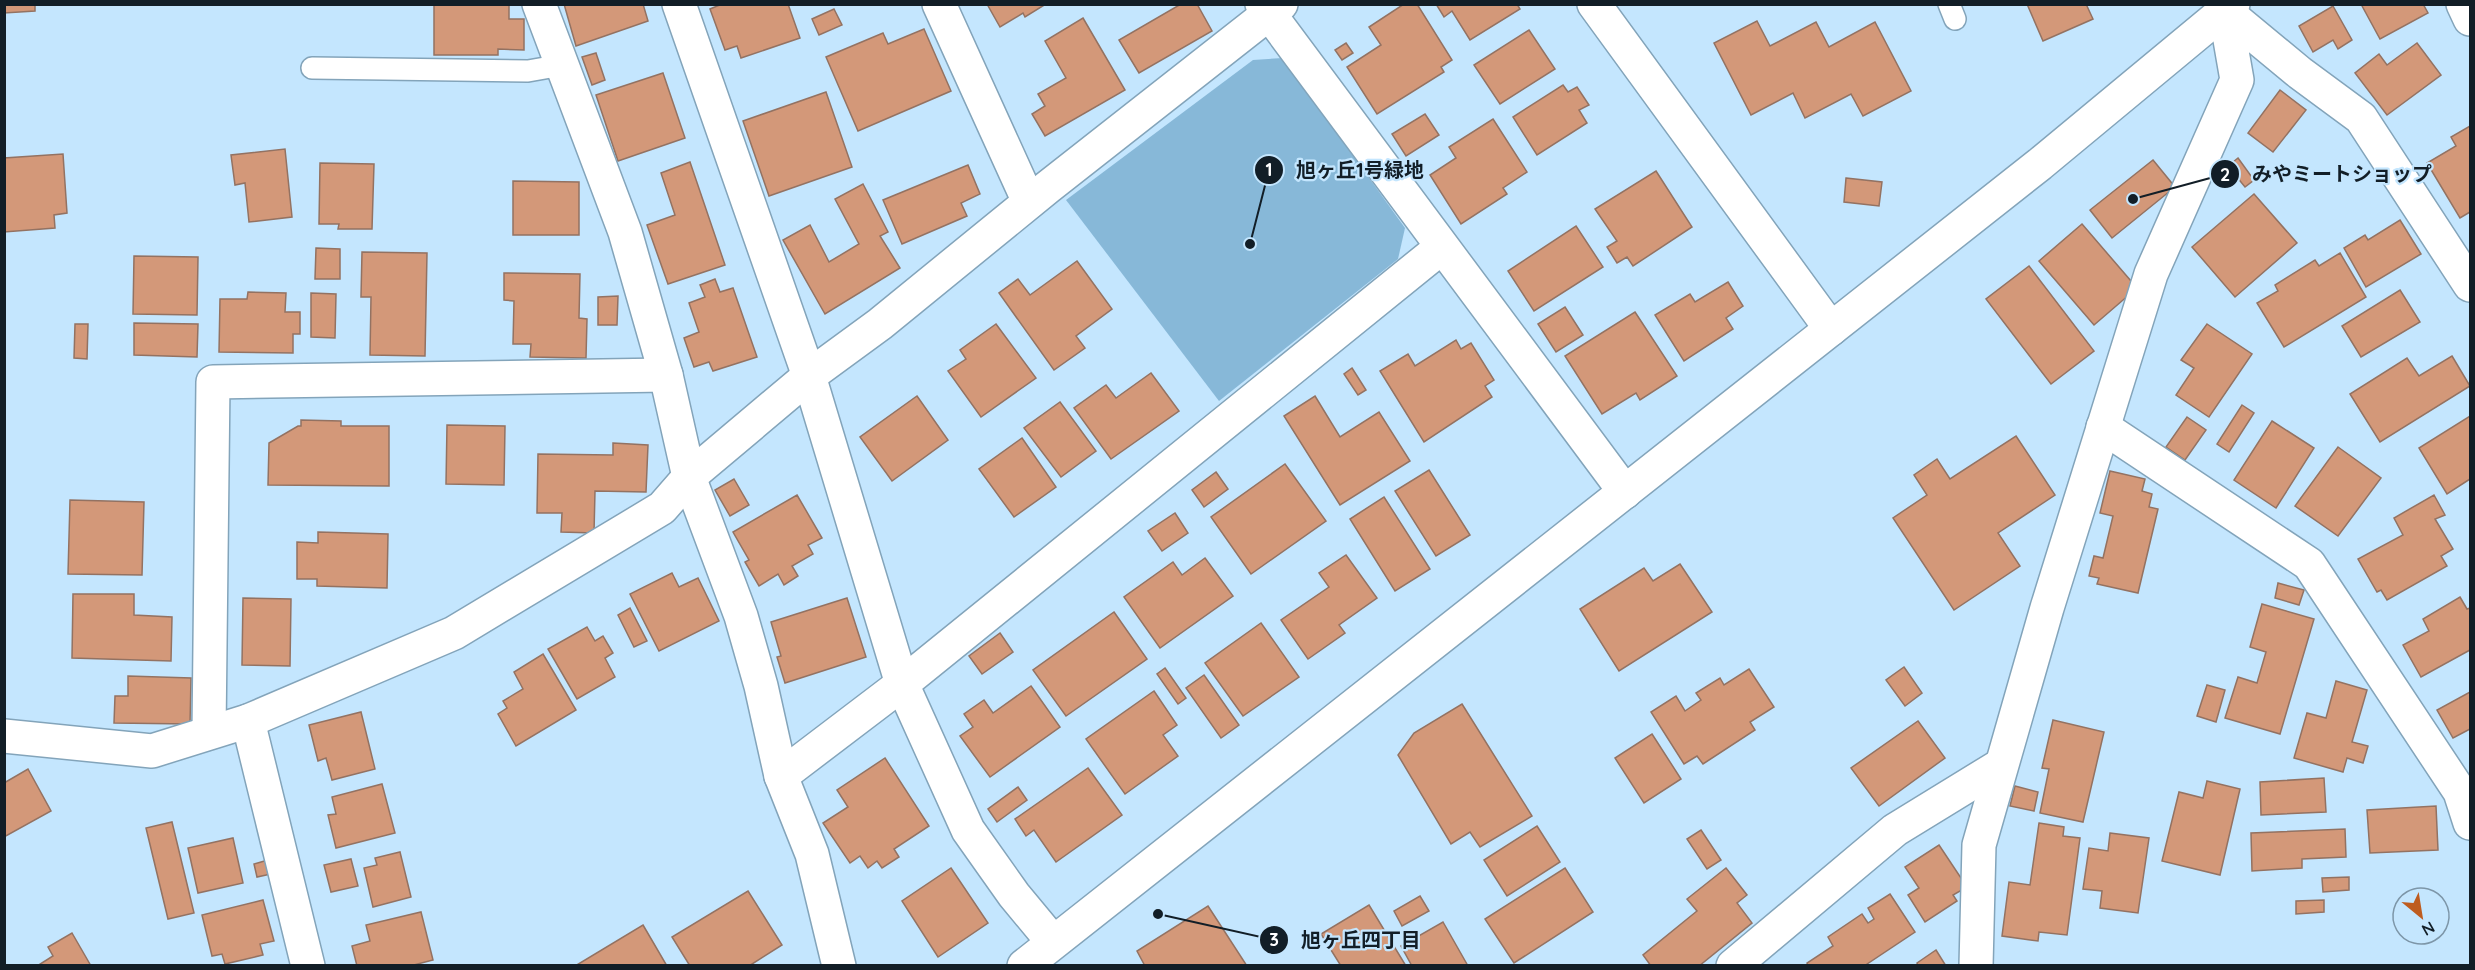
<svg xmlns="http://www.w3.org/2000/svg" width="2475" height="970" viewBox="0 0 2475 970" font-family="Quicksand,'Noto Sans JP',sans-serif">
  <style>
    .green { fill: #87b8d8 }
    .building { fill: #d39879; stroke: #937262; stroke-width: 1.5 }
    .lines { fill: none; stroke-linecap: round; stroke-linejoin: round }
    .service-casing { stroke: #83a4ba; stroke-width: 24 }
    .minor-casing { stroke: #83a4ba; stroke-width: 36 }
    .tertiary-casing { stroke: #83a4ba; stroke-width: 36 }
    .service { stroke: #fff; stroke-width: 21 }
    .minor { stroke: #fff; stroke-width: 33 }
    .tertiary { stroke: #fff; stroke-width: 33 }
    .leader { fill: none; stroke: #121e27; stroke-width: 2 }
    .callout-dot { fill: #121e27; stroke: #c4e6fe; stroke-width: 2 }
    .mark-label { font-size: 18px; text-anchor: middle; font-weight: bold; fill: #fff }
    .callout-label { font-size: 20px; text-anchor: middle; font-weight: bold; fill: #121e27; stroke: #c4e6fe; stroke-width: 4.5; stroke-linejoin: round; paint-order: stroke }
  </style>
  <rect width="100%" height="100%" fill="#c4e6fe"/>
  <path class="green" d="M1283,58L1405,228L1398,259L1219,401L1066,200L1253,60Z"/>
  <g class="building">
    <path d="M4,4H35V11L4,13Z"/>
    <path d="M434,4H509V19H524V50L498,49V55H434Z"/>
    <path d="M564,4H643L648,21L576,46Z"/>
    <path d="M722,4H788L800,38L741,58L737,46L725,50L710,9Z"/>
    <path d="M987,4H1046L1025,17L1023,13L1000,27Z"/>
    <path d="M1181,4H1197L1212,31L1139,73L1119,40Z"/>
    <path d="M1404,4H1417L1452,60L1441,67L1444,72L1377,114L1347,67L1381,45L1369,27Z"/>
    <path d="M1436,4H1517L1520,9L1470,40L1452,11L1444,17Z"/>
    <path d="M2027,4H2086L2093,19L2043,41Z"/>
    <path d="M2361,4H2423L2428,13L2380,39Z"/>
    <path d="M2333,6L2352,40L2338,49L2333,40L2313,52L2299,26Z"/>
    <path d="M834,9L842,25L819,35L812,19Z"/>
    <path d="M1083,18L1125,90L1045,136L1032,114L1045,106L1038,94L1066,78L1045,41Z"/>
    <path d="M1757,21L1770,46L1816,22L1829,47L1875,22L1911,91L1863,116L1851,94L1805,118L1793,93L1751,115L1714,43Z"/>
    <path d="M924,29L951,91L858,131L826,57L883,33L888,44Z"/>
    <path d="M1529,30L1555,69L1500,104L1474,65Z"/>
    <path d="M1346,43L1353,53L1342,60L1335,50Z"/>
    <path d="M2417,43L2441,75L2387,115L2355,73L2379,54L2387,65Z"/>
    <path d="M596,53L605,80L592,85L582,57Z"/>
    <path d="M663,73L685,138L618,161L596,95Z"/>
    <path d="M1563,85L1568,92L1577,87L1589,105L1579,110L1587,123L1537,155L1513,117Z"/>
    <path d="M2280,90L2306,110L2273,152L2248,133Z"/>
    <path d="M826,92L852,167L769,196L743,121Z"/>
    <path d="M1425,114L1439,135L1406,156L1392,134Z"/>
    <path d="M1493,119L1527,172L1503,188L1507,194L1461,224L1430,175L1456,158L1449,147Z"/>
    <path d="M2470,126V212L2460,218L2427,163L2456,146L2451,137Z"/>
    <path d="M285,149L292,217L249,222L245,183L235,185L231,155Z"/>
    <path d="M63,154L67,213L54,215L55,228L4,232V158Z"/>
    <path d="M2238,158L2254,180L2245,187L2228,166Z"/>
    <path d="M2153,160L2175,187L2112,238L2090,210Z"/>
    <path d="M690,162L725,265L668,284L647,225L675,215L661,173Z"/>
    <path d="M320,163L374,164L372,229H338L339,224H319Z"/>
    <path d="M968,165L980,194L961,203L967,216L902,244L883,200Z"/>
    <path d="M1656,171L1692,227L1633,266L1627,257L1617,263L1607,247L1617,241L1595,209Z"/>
    <path d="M1846,178L1882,182L1879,206L1844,202Z"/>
    <path d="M513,181L579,182V235H513Z"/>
    <path d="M863,184L888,232L880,236L900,268L825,314L783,240L810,225L829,262L859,244L835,199Z"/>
    <path d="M2254,194L2297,243L2235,297L2192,247Z"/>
    <path d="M2400,220L2421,254L2366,287L2344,248L2365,235L2368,240Z"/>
    <path d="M2082,224L2137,288L2094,325L2039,261Z"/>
    <path d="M1576,226L1603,267L1534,311L1508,271Z"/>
    <path d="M316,248L340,249V279H315Z"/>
    <path d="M362,252L427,253L425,356L370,355L371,297H361Z"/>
    <path d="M2340,253L2366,297L2284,347L2257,303L2278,291L2275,285L2315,260L2319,266Z"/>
    <path d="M134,256L198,257L197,315L133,314Z"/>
    <path d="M1077,261L1112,309L1076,336L1085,348L1054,370L999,293L1018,279L1030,295Z"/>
    <path d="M2029,266L2094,351L2051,384L1986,299Z"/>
    <path d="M504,273L580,274L579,318L587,319L586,358L530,357L531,344H513L514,301L504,300Z"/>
    <path d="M715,279L720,292L733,288L757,357L713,371L709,362L694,367L684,338L699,332L689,303L705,297L700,285Z"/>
    <path d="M1728,282L1743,306L1726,318L1733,329L1684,361L1655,315L1690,294L1695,302Z"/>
    <path d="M2400,290L2420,322L2361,357L2342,326Z"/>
    <path d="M248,292L286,293L285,312H300V334H293V353L219,352L220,299H247Z"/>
    <path d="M311,293L336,294L335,338L311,337Z"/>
    <path d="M618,296L617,325H598V297Z"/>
    <path d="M1565,307L1583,335L1556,352L1538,324Z"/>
    <path d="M1635,312L1677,376L1640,400L1636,393L1602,414L1565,356Z"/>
    <path d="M134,323L198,324L197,357L134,355Z"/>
    <path d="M75,324H88L87,359L74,358Z"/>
    <path d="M996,324L1036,378L981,417L948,371L966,359L960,350Z"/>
    <path d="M2207,324L2252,354L2209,417L2176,395L2194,368L2181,360Z"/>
    <path d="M1456,340L1461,349L1471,343L1494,380L1485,386L1492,397L1424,442L1380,371L1408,354L1415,366Z"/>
    <path d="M2452,356L2470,386L2380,442L2350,394L2407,358L2419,376Z"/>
    <path d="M1352,368L1366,390L1358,395L1344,374Z"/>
    <path d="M1151,373L1179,411L1111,459L1074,408L1106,385L1116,398Z"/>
    <path d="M917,396L948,440L892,481L860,437Z"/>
    <path d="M1315,396L1340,437L1379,412L1410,461L1340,505L1284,416Z"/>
    <path d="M1060,402L1096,451L1061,477L1024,428Z"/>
    <path d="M2242,405L2254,413L2229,452L2217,444Z"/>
    <path d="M2470,416V479L2447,494L2419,448Z"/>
    <path d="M2187,417L2206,430L2185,460L2166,447Z"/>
    <path d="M301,420L341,421V426H389V486L268,485L269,443L298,426H301Z"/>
    <path d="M2272,421L2314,448L2276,508L2234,480Z"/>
    <path d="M447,425L505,426L504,485L446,484Z"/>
    <path d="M2016,436L2055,495L1998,533L2020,566L1954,610L1893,518L1927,495L1914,475L1937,459L1950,479Z"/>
    <path d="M1022,438L1056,487L1014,517L979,469Z"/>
    <path d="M613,443L648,445L646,492L595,491L594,533L561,532L562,513H537L538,454L613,455Z"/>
    <path d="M2338,447L2381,478L2338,536L2295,506Z"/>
    <path d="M1285,464L1326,521L1251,574L1211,517Z"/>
    <path d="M1429,470L1470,535L1436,556L1395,491Z"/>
    <path d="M2110,471L2145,479L2142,491L2152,494L2149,507L2158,509L2138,593L2097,584L2099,578L2089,576L2094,556L2103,558L2113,516L2100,513Z"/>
    <path d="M1216,472L1228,489L1204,507L1192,490Z"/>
    <path d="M734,479L749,505L730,516L715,490Z"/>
    <path d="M797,495L822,538L808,545L813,554L792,566L798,576L784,585L778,574L759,586L745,562L749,560L733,532Z"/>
    <path d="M2434,495L2445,515L2435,519L2453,549L2441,556L2447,566L2387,600L2381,590L2377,592L2358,559L2403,535L2394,518Z"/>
    <path d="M1384,497L1430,569L1395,591L1350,519Z"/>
    <path d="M70,500L144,502L142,575L68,574Z"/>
    <path d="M1175,513L1188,533L1162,551L1148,531Z"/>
    <path d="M318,532L388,534L387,588L317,586V579H297V542L318,543Z"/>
    <path d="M1346,555L1377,598L1339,625L1345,633L1308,659L1281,620L1329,587L1319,573Z"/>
    <path d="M1205,558L1233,596L1160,648L1124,597L1173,562L1182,575Z"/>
    <path d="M1680,564L1712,612L1619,671L1580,609L1644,568L1653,581Z"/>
    <path d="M672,573L679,587L698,578L719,621L659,651L630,594Z"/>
    <path d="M2278,583L2304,590L2299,605L2275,598Z"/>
    <path d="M73,594H134V615L172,617L171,661L72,658Z"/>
    <path d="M2460,597L2467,609L2470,608V650L2421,677L2403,645L2429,631L2423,619Z"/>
    <path d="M243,598L291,599L290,666L242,665Z"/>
    <path d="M847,598L866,657L785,683L777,657L781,656L771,622Z"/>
    <path d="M2262,604L2314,619L2280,734L2225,718L2238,677L2257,683L2266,652L2250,647Z"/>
    <path d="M630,608L647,641L634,647L618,615Z"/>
    <path d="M1114,612L1147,659L1066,716L1033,670Z"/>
    <path d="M1261,623L1299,677L1243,716L1205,663Z"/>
    <path d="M587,627L595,641L603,636L613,653L605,658L615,677L577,699L548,649Z"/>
    <path d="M1000,633L1013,652L982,674L969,656Z"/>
    <path d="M543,654L576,710L516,746L498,714L507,708L503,701L523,689L514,672Z"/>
    <path d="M1904,667L1922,693L1905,706L1886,680Z"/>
    <path d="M1165,668L1186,698L1178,704L1157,674Z"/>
    <path d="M1749,669L1774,707L1750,722L1755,730L1703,764L1697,756L1684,764L1651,712L1676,696L1685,711L1701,700L1696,693L1720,678L1724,685Z"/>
    <path d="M1204,675L1239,725L1221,738L1186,688Z"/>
    <path d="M128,676L191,678L190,724L114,723L115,696H128Z"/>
    <path d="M2336,681L2367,690L2352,742L2368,746L2363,763L2347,758L2343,772L2294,758L2307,713L2326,718Z"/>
    <path d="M2207,685L2225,690L2216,722L2197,716Z"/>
    <path d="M1031,686L1060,727L990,777L960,736L973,727L964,714L984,700L993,713Z"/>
    <path d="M1154,691L1177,725L1163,735L1178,756L1125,794L1086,739Z"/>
    <path d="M2470,692V729L2453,738L2437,710Z"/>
    <path d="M1462,704L1532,816L1480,847L1470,832L1451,844L1398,755L1414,733Z"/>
    <path d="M361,712L375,769L332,780L326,758L318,761L309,725Z"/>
    <path d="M2053,720L2104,732L2083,822L2040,813L2049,769L2042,768Z"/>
    <path d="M1918,721L1945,758L1879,806L1851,768Z"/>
    <path d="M1652,734L1681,779L1644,803L1615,758Z"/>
    <path d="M885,758L929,826L894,849L899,857L882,868L877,861L868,868L860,856L850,863L823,823L848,807L837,790Z"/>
    <path d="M1088,768L1122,815L1056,862L1034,830L1026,836L1015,819Z"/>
    <path d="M28,769L51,811L4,837V783Z"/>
    <path d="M2324,778L2326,812L2261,815L2260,782Z"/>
    <path d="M2207,781L2240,789L2220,875L2162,861L2179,792L2203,798Z"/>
    <path d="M382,784L395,833L336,848L328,815L336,814L332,797Z"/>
    <path d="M2015,786L2038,792L2034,811L2010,806Z"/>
    <path d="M1018,787L1027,800L997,822L988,809Z"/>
    <path d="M2436,806L2438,850L2370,853L2367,810Z"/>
    <path d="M172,822L194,913L168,919L146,828Z"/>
    <path d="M2039,823L2064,827L2063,836L2080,838L2067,935L2039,932L2038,941L2002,936L2009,882L2030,885Z"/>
    <path d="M1537,826L1560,862L1507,896L1484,860Z"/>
    <path d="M2345,829L2346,857L2302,859V868L2252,871L2251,833Z"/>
    <path d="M1701,830L1721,860L1707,869L1687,839Z"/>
    <path d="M2110,833L2149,838L2138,913L2100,908L2102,891L2083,889L2089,848L2108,851Z"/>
    <path d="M233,838L243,883L198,893L188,848Z"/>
    <path d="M1939,845L1967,887L1953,895L1957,901L1925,922L1908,895L1919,888L1905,867Z"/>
    <path d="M400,852L411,897L373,907L364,868L377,865L375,858Z"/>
    <path d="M351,859L358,886L331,892L324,865Z"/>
    <path d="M268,860L271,874L257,877L254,864Z"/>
    <path d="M951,868L988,923L938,957L902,901Z"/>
    <path d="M1565,868L1593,912L1514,963L1485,919Z"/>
    <path d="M1726,868L1747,895L1737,903L1752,923L1699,966H1651L1643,955L1697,911L1687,899Z"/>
    <path d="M2349,877V890L2323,892L2322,878Z"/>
    <path d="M748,891L782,945L749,966H690L672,937Z"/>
    <path d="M1890,894L1915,932L1864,966H1808L1807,963L1833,946L1828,937L1862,914L1868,923L1874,919L1868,908Z"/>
    <path d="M1420,896L1429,911L1402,926L1394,911Z"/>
    <path d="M263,900L274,941L260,944L263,955L225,964L222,954L212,956L202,915Z"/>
    <path d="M2324,900V912L2296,914V901Z"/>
    <path d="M1369,905L1406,966H1341L1321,934Z"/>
    <path d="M1208,906L1247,966H1145L1137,951Z"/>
    <path d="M421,912L433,960L410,966H357L352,946L370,941L366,925Z"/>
    <path d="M1443,922L1468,966H1412L1401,946Z"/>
    <path d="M643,925L667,966H575Z"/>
    <path d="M72,933L91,966H37L53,956L48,947Z"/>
    <path d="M1936,950L1946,966H1918L1917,963Z"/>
  </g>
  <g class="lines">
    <g class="service-casing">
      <g id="service">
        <path d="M1949,4L1955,19"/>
        <path d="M312,68L528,71L562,65"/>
      </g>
    </g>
    <g class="minor-casing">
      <g id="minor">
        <path d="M539,4L625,232L666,375L689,477L741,616L761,686L781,776L812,854L839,966"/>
        <path d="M679,4L809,376L902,684L968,830L1014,895L1053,942"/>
        <path d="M939,4L1029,202"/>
        <path d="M1262,4L1625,492"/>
        <path d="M1594,4L1831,329"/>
        <path d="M2463,4L2470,19"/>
        <path d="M2103,427L2309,564L2460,792L2470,823"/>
        <path d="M248,721L308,966"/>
        <path d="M209,732L213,382L666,375"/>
        <path d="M4,736L152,751L248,721L454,633L662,508L689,477L809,376L880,324L1048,187L1281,4"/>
        <path d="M781,776L902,684L1442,247"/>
        <path d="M1733,966L1895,830L2001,765"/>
        <path d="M1976,966L1979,845L2047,608L2151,274L2237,80L2225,11L2300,73L2361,118L2470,285"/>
      </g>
    </g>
    <g class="tertiary-casing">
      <path id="tertiary" d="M1024,966L2040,164L2233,4"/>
    </g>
    <use href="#service" class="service"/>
    <use href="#minor" class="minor"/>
    <use href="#tertiary" class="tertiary"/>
  </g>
  <path class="leader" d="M1250 244L1269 170M2133 199L2225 174M1158 914L1274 940"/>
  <g class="callout-dot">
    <circle cx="1250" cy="244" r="6"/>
    <circle cx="2133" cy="199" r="6"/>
    <circle cx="1158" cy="914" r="6"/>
    <circle cx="1269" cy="170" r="15"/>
    <circle cx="2225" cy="174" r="15"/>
    <circle cx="1274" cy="940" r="15"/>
  </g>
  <g class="mark-label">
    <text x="1269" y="176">1</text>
    <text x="2225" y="181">2</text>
    <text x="1274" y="946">3</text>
  </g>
  <g class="callout-label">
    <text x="1360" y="177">旭ヶ丘1号緑地</text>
    <text x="2342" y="181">みやミートショップ</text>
    <text x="1361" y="947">旭ヶ丘四丁目</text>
  </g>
  <rect width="2475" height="970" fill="none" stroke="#121e27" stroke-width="12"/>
  <g transform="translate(2421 916) rotate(150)"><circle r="28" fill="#c4e6fe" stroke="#7d96a8" stroke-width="1.5"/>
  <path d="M0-4.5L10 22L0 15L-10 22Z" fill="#be5c1f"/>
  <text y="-9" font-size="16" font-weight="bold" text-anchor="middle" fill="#121e27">N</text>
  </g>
</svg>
